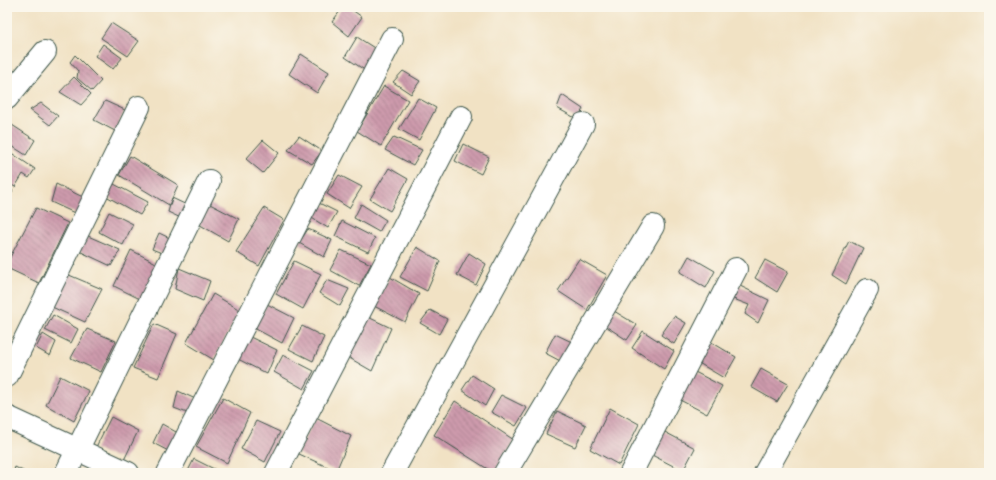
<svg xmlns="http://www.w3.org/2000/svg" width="996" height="480" viewBox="0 0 996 480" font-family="Delius,sans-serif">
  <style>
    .building { fill: url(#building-back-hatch) }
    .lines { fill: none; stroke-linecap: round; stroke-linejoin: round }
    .minor-casing { stroke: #3e564a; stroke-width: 24 }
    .minor { stroke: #fff; stroke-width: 22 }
  </style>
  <defs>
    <pattern id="building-back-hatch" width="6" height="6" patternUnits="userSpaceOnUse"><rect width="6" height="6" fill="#cd9aac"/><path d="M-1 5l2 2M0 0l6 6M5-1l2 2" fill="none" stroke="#a67f8d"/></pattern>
  </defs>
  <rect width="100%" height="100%" fill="#fbf7ec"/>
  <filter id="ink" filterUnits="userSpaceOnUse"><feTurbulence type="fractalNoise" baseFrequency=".025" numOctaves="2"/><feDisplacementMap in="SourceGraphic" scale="8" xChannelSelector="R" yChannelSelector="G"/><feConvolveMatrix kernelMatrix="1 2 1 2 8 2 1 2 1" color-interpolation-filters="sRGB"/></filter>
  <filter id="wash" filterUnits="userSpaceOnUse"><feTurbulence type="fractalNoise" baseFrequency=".012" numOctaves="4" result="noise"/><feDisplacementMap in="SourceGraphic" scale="16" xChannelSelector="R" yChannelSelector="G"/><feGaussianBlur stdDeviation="0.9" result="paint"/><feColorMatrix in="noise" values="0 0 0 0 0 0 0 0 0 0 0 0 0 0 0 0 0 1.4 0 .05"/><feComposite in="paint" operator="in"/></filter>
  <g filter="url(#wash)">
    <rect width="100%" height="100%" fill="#f1e2c4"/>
    <g id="blocks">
      <g class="building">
        <path d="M343,7H348L362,17L349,36L332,22Z"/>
        <path d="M111,23L139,41L128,56L101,38Z"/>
        <path d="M357,37L379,51L366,71L345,57Z"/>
        <path d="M103,44L122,58L113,69L95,56Z"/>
        <path d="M301,54L329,72L317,93L289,74Z"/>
        <path d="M75,55L101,81L92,91L77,78L78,71L70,62Z"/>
        <path d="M403,71L420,81L411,94L393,82Z"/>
        <path d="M74,77L91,94L81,105L60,92Z"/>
        <path d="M384,86L408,100L381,146L357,131Z"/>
        <path d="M562,95L583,109L577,119L557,108Z"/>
        <path d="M418,98L436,108L419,140L399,129Z"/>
        <path d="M105,101L125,110L115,131L94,120Z"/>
        <path d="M41,103L58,116L50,125L30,110Z"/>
        <path d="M12,125L35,140L26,155L7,143V133Z"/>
        <path d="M299,136L322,151L312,164L288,150Z"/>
        <path d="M394,137L422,150L413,165L385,150Z"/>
        <path d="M263,140L279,153L263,173L246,159Z"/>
        <path d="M463,144L489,157L481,174L455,161Z"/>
        <path d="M7,150L35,169L29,178L23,174L15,187L7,182Z"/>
        <path d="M130,156L178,185L169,205L119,175Z"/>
        <path d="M389,168L408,179L390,211L370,199Z"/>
        <path d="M339,175L362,187L349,208L327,194Z"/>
        <path d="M112,183L148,202L140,215L106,196Z"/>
        <path d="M56,184L89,200L81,216L51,202Z"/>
        <path d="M7,187L13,191L7,199Z"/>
        <path d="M172,198L193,208L185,220L168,212Z"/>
        <path d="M206,202L239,219L228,241L195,222Z"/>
        <path d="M319,203L337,212L328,228L310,217Z"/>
        <path d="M361,204L386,220L379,232L354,218Z"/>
        <path d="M36,208L68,223L39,283L7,268V263Z"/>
        <path d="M264,208L284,220L259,266L236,252Z"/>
        <path d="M109,212L133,224L123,245L99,232Z"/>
        <path d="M342,221L375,238L368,252L335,236Z"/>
        <path d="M308,229L332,240L324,257L299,243Z"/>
        <path d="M159,233L176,241L169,256L152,249Z"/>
        <path d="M88,236L120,250L111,266L79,251Z"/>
        <path d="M849,241L863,248L846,284L832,275Z"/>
        <path d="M417,247L440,261L427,291L400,277Z"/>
        <path d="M131,250L158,264L142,300L114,286Z"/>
        <path d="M341,250L371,264L359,286L330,270Z"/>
        <path d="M469,253L486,264L476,285L457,275Z"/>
        <path d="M689,256L715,271L706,288L680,272Z"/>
        <path d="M579,259L607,275L587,310L558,291Z"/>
        <path d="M765,260L788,272L777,292L755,278Z"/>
        <path d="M294,261L321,274L303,309L276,294Z"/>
        <path d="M179,268L210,281L203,301L175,289Z"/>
        <path d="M69,275L102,289L85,322L52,307Z"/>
        <path d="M390,277L419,294L405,322L374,306Z"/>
        <path d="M327,280L349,289L340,306L319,293Z"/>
        <path d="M738,285L769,300L758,323L745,314L749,305L731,298Z"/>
        <path d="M213,294L240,310L214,360L186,343Z"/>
        <path d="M267,304L294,318L282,343L254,328Z"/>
        <path d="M430,310L447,319L439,334L420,323Z"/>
        <path d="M614,311L637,325L627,340L604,325Z"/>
        <path d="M53,315L78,329L71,343L45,330Z"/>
        <path d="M674,316L686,323L674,344L661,335Z"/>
        <path d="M368,317L391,328L372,371L346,356Z"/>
        <path d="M154,324L177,334L158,378L133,368Z"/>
        <path d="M302,326L324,337L313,361L289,349Z"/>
        <path d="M87,329L116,341L101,372L71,358Z"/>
        <path d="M643,331L674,351L664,369L632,348Z"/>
        <path d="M43,334L56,342L50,356L36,348Z"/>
        <path d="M555,334L576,344L566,364L545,353Z"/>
        <path d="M248,336L277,350L267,374L236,358Z"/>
        <path d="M708,340L736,357L724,378L697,362Z"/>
        <path d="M283,355L314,371L304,389L274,372Z"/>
        <path d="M761,369L788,384L777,402L751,387Z"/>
        <path d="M693,371L722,386L707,414L678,399Z"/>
        <path d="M472,375L494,389L485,406L462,390Z"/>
        <path d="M60,376L89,391L74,421L46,405Z"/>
        <path d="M178,391L202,402L195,416L174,408Z"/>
        <path d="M501,395L527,408L516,426L491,412Z"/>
        <path d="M223,398L250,413L227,463L196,447Z"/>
        <path d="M455,401L514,440L494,473L434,435Z"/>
        <path d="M610,408L639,424L619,465L590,449Z"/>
        <path d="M557,411L586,425L575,447L546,434Z"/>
        <path d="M111,417L138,431L124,460L95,449Z"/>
        <path d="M316,418L351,436L336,471L297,453Z"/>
        <path d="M256,421L280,432L265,462L241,449Z"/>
        <path d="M162,424L183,436L174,454L153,443Z"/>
        <path d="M663,431L695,448L683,471L650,454Z"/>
        <path d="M194,459L218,471L217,473H187Z"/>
        <path d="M15,467L27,473H13Z"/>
      </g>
    </g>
  </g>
  <g filter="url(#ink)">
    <use href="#blocks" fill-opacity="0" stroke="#3e564a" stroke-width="1"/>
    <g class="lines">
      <g class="minor-casing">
        <g id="minor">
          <path d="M7,98L45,52"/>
          <path d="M7,376L139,107"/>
          <path d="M7,417L128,473"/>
          <path d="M66,473L209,181"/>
          <path d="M168,473L392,39"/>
          <path d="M276,473L461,117"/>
          <path d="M392,473L583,124"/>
          <path d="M505,473L653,226"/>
          <path d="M631,473L736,269"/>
          <path d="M765,473L867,290"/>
        </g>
      </g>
      <use href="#minor" class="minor"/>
    </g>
  </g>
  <rect width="996" height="480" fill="none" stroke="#fbf7ec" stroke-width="24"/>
</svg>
